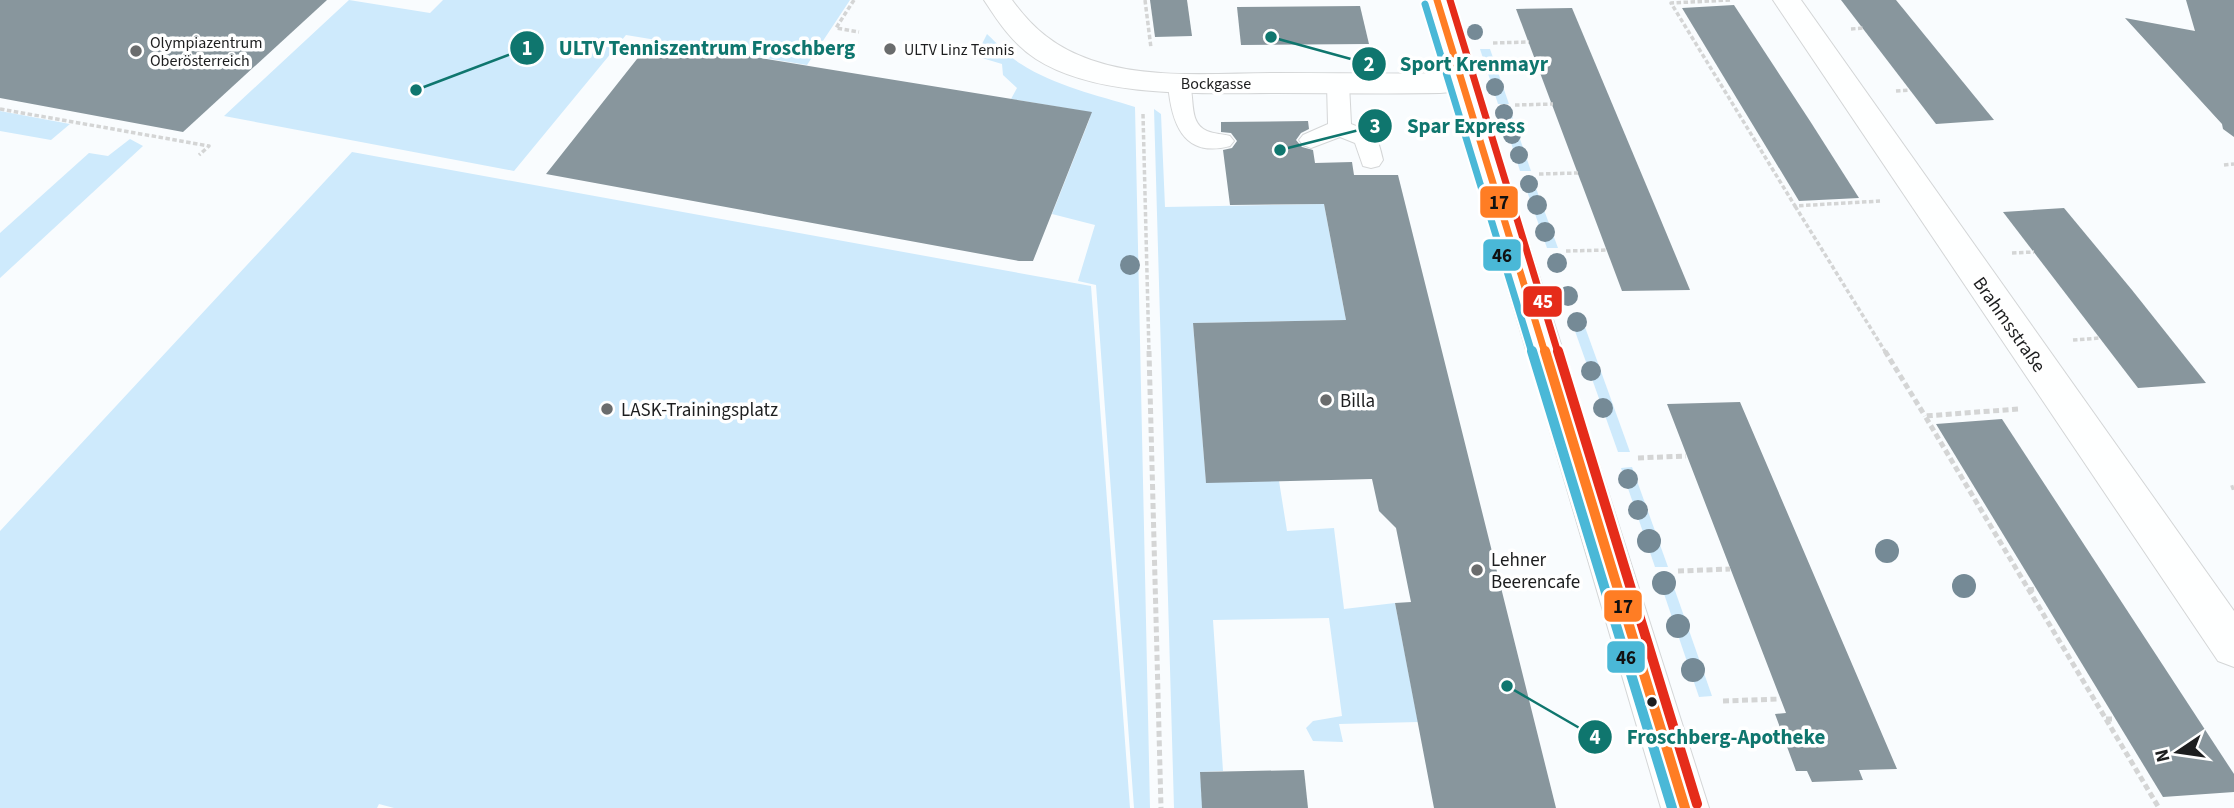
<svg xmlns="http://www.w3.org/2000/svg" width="2234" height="808" viewBox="0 0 2234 808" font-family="'Source Sans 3',sans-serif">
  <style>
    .green { fill: #ceeafc }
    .building { fill: #88969d }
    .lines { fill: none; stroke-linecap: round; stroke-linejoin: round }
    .lane-casing { stroke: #d4d6d7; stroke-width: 2 }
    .street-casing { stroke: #d4d6d7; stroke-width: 2 }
    .secondary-casing { stroke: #d4d6d7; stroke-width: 2 }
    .path-far1 { stroke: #d4d5d5; stroke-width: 3.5; stroke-dasharray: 4.5 2.5; stroke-linecap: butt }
    .path { stroke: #d4d5d5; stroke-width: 5; stroke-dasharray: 6 3.5; stroke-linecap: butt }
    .lane { fill: #feffff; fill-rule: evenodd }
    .street { fill: #feffff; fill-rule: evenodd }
    .secondary { fill: #feffff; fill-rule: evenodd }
    .bus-1-far1-casing { stroke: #fff; stroke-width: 11 }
    .bus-1-casing { stroke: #fff; stroke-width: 15 }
    .bus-2-far1-casing { stroke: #fff; stroke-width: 11 }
    .bus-2-casing { stroke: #fff; stroke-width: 15 }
    .bus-3-far1-casing { stroke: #fff; stroke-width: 11 }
    .bus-3-casing { stroke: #fff; stroke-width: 15 }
    .bus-1-far1 { stroke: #ff7d24; stroke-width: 7 }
    .bus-1 { stroke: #ff7d24; stroke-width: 10 }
    .bus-2-far1 { stroke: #4ab8d7; stroke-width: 7 }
    .bus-2 { stroke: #4ab8d7; stroke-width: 10 }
    .bus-3-far1 { stroke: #e52c1a; stroke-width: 7 }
    .bus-3 { stroke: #e52c1a; stroke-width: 10 }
    .tree { fill: #758a96 }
    .poi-dot { fill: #6a6c6d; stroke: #fff; stroke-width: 2.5 }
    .bus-dot { fill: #1d1e1f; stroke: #fff; stroke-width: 2.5 }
    .labels { text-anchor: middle; stroke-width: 7; stroke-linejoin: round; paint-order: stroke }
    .far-poi-label { font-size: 16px; fill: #1d1e1f; stroke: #fff; text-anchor: start }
    .far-street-label { font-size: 16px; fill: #1d1e1f; stroke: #fff }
    .street-label { font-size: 19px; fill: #1d1e1f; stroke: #fff }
    .poi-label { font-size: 19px; fill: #1d1e1f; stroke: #fff; text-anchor: start }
    .leader { fill: none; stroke: #0f766e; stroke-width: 2.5 }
    .callout-dot { fill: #0f766e; stroke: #fff; stroke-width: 2.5 }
    .mark-label { font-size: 21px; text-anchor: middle; font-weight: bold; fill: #fff }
    .callout-label { font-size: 21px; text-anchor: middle; font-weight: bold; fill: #0f766e; stroke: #fff; stroke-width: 7; stroke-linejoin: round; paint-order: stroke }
    .line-badge { stroke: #fff; stroke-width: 2.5 }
    .badge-label { font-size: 19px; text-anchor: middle; font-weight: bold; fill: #fff }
    .pale-badge-label { font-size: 19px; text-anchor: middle; font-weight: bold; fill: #111 }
  </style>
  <rect width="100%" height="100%" fill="#f9fcfe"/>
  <g class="green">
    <path d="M349,0L430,13L443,0H850L807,65L626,35L514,171L224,116Z"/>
    <path d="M987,34C998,44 1008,56 1021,64C1055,86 1097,95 1135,107L1150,808H1134L1096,285L1078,281L1095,225L1052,214L1090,118L1083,111L1011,99L1017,88L1003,75L1002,64L982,58L978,52Z"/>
    <path d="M1480,49H1490L1509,104H1498Z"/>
    <path d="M1154,109L1161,114L1165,207L1324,204L1346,320L1193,323L1206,482L1279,481L1287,531L1334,528L1344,609L1395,603L1418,722L1339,724L1343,742L1313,741L1306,728L1313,721L1342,716L1329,618L1213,620L1223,771L1200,772L1203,808H1174Z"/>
    <path d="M1510,110L1531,171H1520L1501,111Z"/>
    <path d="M0,111L70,124L51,140L0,131Z"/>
    <path d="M130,139L143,146L0,278V233L89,153L108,156Z"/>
    <path d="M352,152L1091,286L1130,808H394L379,804L377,808H0V531Z"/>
    <path d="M1523,180H1533L1558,248H1547Z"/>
    <path d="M1581,316L1630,452H1618L1570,317Z"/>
    <path d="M1632,467L1668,567H1655L1621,468Z"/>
    <path d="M1660,582H1672L1712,696L1699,697Z"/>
  </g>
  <g class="building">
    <path d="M0,0H327L183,132L0,98Z"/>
    <path d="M1150,0H1187L1192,36L1155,37Z"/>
    <path d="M1841,0H1896L1994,120L1936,124Z"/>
    <path d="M2186,0H2234V137L2223,129L2222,124L2125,18L2195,31Z"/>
    <path d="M1734,5L1810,121L1859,198L1799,201L1682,8Z"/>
    <path d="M1360,6L1369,44L1241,45L1237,7Z"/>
    <path d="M1572,8L1655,206L1690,290L1622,291L1516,9Z"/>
    <path d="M652,40L827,69L1092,112L1033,261H1019L546,174Z"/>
    <path d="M1308,121L1309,129L1301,133L1296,140L1302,147L1313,150L1315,163L1352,162L1354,175H1398L1556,808H1434L1395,603L1411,602L1396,528L1379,511L1372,479L1206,483L1193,323L1346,320L1324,204L1230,205L1223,150L1232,148L1237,141L1231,133L1221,132V122Z"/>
    <path d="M2064,208L2132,290L2206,383L2138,388L2003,212Z"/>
    <path d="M1740,402L1840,636L1897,769L1859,770L1863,780L1812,782L1807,771H1796L1775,714L1786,713L1667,404Z"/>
    <path d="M2002,419L2234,774V792L2163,797L1936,424Z"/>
    <path d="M1304,770L1308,808H1202L1200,772Z"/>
  </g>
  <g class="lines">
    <g class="lane-casing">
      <g id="lane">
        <path d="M1179,76L1187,78C1197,93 1186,122 1207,131C1214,134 1223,134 1230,136L1234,141L1230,146C1182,159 1171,121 1168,83L1171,78Z"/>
        <path d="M1338,77L1346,79L1349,84L1351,124C1376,134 1377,134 1383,160L1379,166L1371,168L1363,166L1355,143L1340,137L1311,148L1303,145L1299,140L1303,135L1328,124L1327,84L1330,79Z"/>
      </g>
    </g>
    <g class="street-casing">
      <g id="street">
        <path d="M984,0H1012C1033,29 1056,48 1091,60C1148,80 1216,73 1276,73C1339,73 1401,74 1463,73L1474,76L1478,83L1474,90L1440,93C1385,94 1330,93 1275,93C1204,93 1098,99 1036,59C1012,43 999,23 984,0Z"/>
        <path d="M1773,0H1801L2234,611V667L2218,661Z"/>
      </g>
    </g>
    <g class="secondary-casing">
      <path id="secondary" d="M1423,0H1451L1709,808H1661Z"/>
    </g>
    <g class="path-far1">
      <path d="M854,0L836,28L859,32"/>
      <path d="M1145,0L1151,48"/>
      <path d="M1730,0L1671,3L1795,206L1880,201"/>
      <path d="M1851,29L1863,28"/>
      <path d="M1493,43L1529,42"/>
      <path d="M1896,91L1910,90"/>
      <path d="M1515,105L1553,104"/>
      <path d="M0,109L209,146L199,155"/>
      <path d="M1143,114L1149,353"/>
      <path d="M2224,165L2234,164"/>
      <path d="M1539,174L1578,173"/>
      <path d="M1795,206L1886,353"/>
      <path d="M1566,251L1607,250"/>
      <path d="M2012,253L2034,252"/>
      <path d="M2073,340L2100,338"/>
    </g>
    <g class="path">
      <path d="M1149,351L1161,808"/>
      <path d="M1885,351L1925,416"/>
      <path d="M2018,409L1925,416L2159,808"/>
      <path d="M1638,458L1686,456"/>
      <path d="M2231,488L2234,487"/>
      <path d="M1678,571L1730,569"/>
      <path d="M2028,590L2036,589"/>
      <path d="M1723,701L1780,699"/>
      <path d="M2106,719H2115"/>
    </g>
    <use href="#lane" class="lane"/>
    <use href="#street" class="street"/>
    <use href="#secondary" class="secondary"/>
    <g class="bus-1-far1-casing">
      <path id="bus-1-far1" d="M1437,0L1545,353"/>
    </g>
    <g class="bus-1-casing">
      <path id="bus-1" d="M1545,351L1685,808"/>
    </g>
    <g class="bus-2-far1-casing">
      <path id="bus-2-far1" d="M1425,4L1532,353"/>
    </g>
    <g class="bus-2-casing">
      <path id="bus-2" d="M1532,351L1672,808"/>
    </g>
    <g class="bus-3-far1-casing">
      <path id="bus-3-far1" d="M1450,0L1558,353"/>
    </g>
    <g class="bus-3-casing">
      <path id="bus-3" d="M1558,351L1697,804"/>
    </g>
    <use href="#bus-1-far1" class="bus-1-far1"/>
    <use href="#bus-1" class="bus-1"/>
    <use href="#bus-2-far1" class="bus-2-far1"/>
    <use href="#bus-2" class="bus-2"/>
    <use href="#bus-3-far1" class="bus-3-far1"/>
    <use href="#bus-3" class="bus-3"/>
  </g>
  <g class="tree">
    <circle cx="1475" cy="32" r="8"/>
    <circle cx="1488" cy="66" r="8"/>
    <circle cx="1495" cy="87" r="9"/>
    <circle cx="1504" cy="113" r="9"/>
    <circle cx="1512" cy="135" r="9"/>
    <circle cx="1519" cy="155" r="9"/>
    <circle cx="1529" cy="184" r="9"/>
    <circle cx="1537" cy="205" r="10"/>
    <circle cx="1545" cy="232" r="10"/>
    <circle cx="1557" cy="263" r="10"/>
    <circle cx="1130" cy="265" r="10"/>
    <circle cx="1568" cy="296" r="10"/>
    <circle cx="1577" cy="322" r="10"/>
    <circle cx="1591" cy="371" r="10"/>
    <circle cx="1603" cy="408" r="10"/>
    <circle cx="1628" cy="479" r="10"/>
    <circle cx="1638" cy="510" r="10"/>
    <circle cx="1649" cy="541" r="12"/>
    <circle cx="1887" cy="551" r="12"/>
    <circle cx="1664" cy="583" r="12"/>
    <circle cx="1964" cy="586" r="12"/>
    <circle cx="1678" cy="626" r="12"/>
    <circle cx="1693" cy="670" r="12"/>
  </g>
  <g class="poi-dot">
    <circle cx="890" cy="49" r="7"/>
    <circle cx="136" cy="51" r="7"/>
    <circle cx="1326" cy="400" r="7"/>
    <circle cx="607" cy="409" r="7"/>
    <circle cx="1477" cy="570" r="7"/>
  </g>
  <circle class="bus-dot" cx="1652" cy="702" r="6"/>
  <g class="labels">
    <g class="far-poi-label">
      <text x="150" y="48">Olympiazentrum<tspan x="150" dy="18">Oberösterreich</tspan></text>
      <text x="904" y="55">ULTV Linz Tennis</text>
    </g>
    <g class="far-street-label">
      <text x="1216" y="89">Bockgasse</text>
    </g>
    <g class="street-label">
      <text transform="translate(2010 324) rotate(55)" y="7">Brahmsstraße</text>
    </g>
    <g class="poi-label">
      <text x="1340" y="407">Billa</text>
      <text x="621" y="416">LASK-Trainingsplatz</text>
      <text x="1491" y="566">Lehner<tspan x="1491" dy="22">Beerencafe</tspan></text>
    </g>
  </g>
  <path class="leader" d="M416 90L527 48M1271 37L1369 64M1280 150L1375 126M1507 686L1595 737"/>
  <g class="callout-dot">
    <circle cx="416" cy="90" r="7"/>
    <circle cx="1271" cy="37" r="7"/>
    <circle cx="1280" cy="150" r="7"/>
    <circle cx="1507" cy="686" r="7"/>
    <circle cx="527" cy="48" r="18"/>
    <circle cx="1369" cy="64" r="18"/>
    <circle cx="1375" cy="126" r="18"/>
    <circle cx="1595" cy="737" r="18"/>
  </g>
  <g class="mark-label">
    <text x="527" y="55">1</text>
    <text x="1369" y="71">2</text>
    <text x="1375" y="133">3</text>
    <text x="1595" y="744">4</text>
  </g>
  <g class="callout-label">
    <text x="707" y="55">ULTV Tenniszentrum Froschberg</text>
    <text x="1474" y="71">Sport Krenmayr</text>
    <text x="1466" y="133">Spar Express</text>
    <text x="1726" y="744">Froschberg-Apotheke</text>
  </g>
  <g class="line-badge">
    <rect x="1479" y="185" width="40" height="34" rx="7" fill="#ff7d24"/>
    <rect x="1482" y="238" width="40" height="34" rx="7" fill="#4ab8d7"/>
    <rect x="1522" y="285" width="41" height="33" rx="7" fill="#e52c1a"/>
    <rect x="1603" y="589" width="40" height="34" rx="7" fill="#ff7d24"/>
    <rect x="1606" y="640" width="40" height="34" rx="7" fill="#4ab8d7"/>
  </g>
  <g class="badge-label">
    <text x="1543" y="308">45</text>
  </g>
  <g class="pale-badge-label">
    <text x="1499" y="209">17</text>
    <text x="1502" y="262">46</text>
    <text x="1623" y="613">17</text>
    <text x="1626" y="664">46</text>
  </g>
  <g transform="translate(2178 752) rotate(257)" stroke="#ffffff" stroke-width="5" paint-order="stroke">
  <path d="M0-5L12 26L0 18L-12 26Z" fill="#1d1e1f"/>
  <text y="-10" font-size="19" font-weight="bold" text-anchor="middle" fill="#1d1e1f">N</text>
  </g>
</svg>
